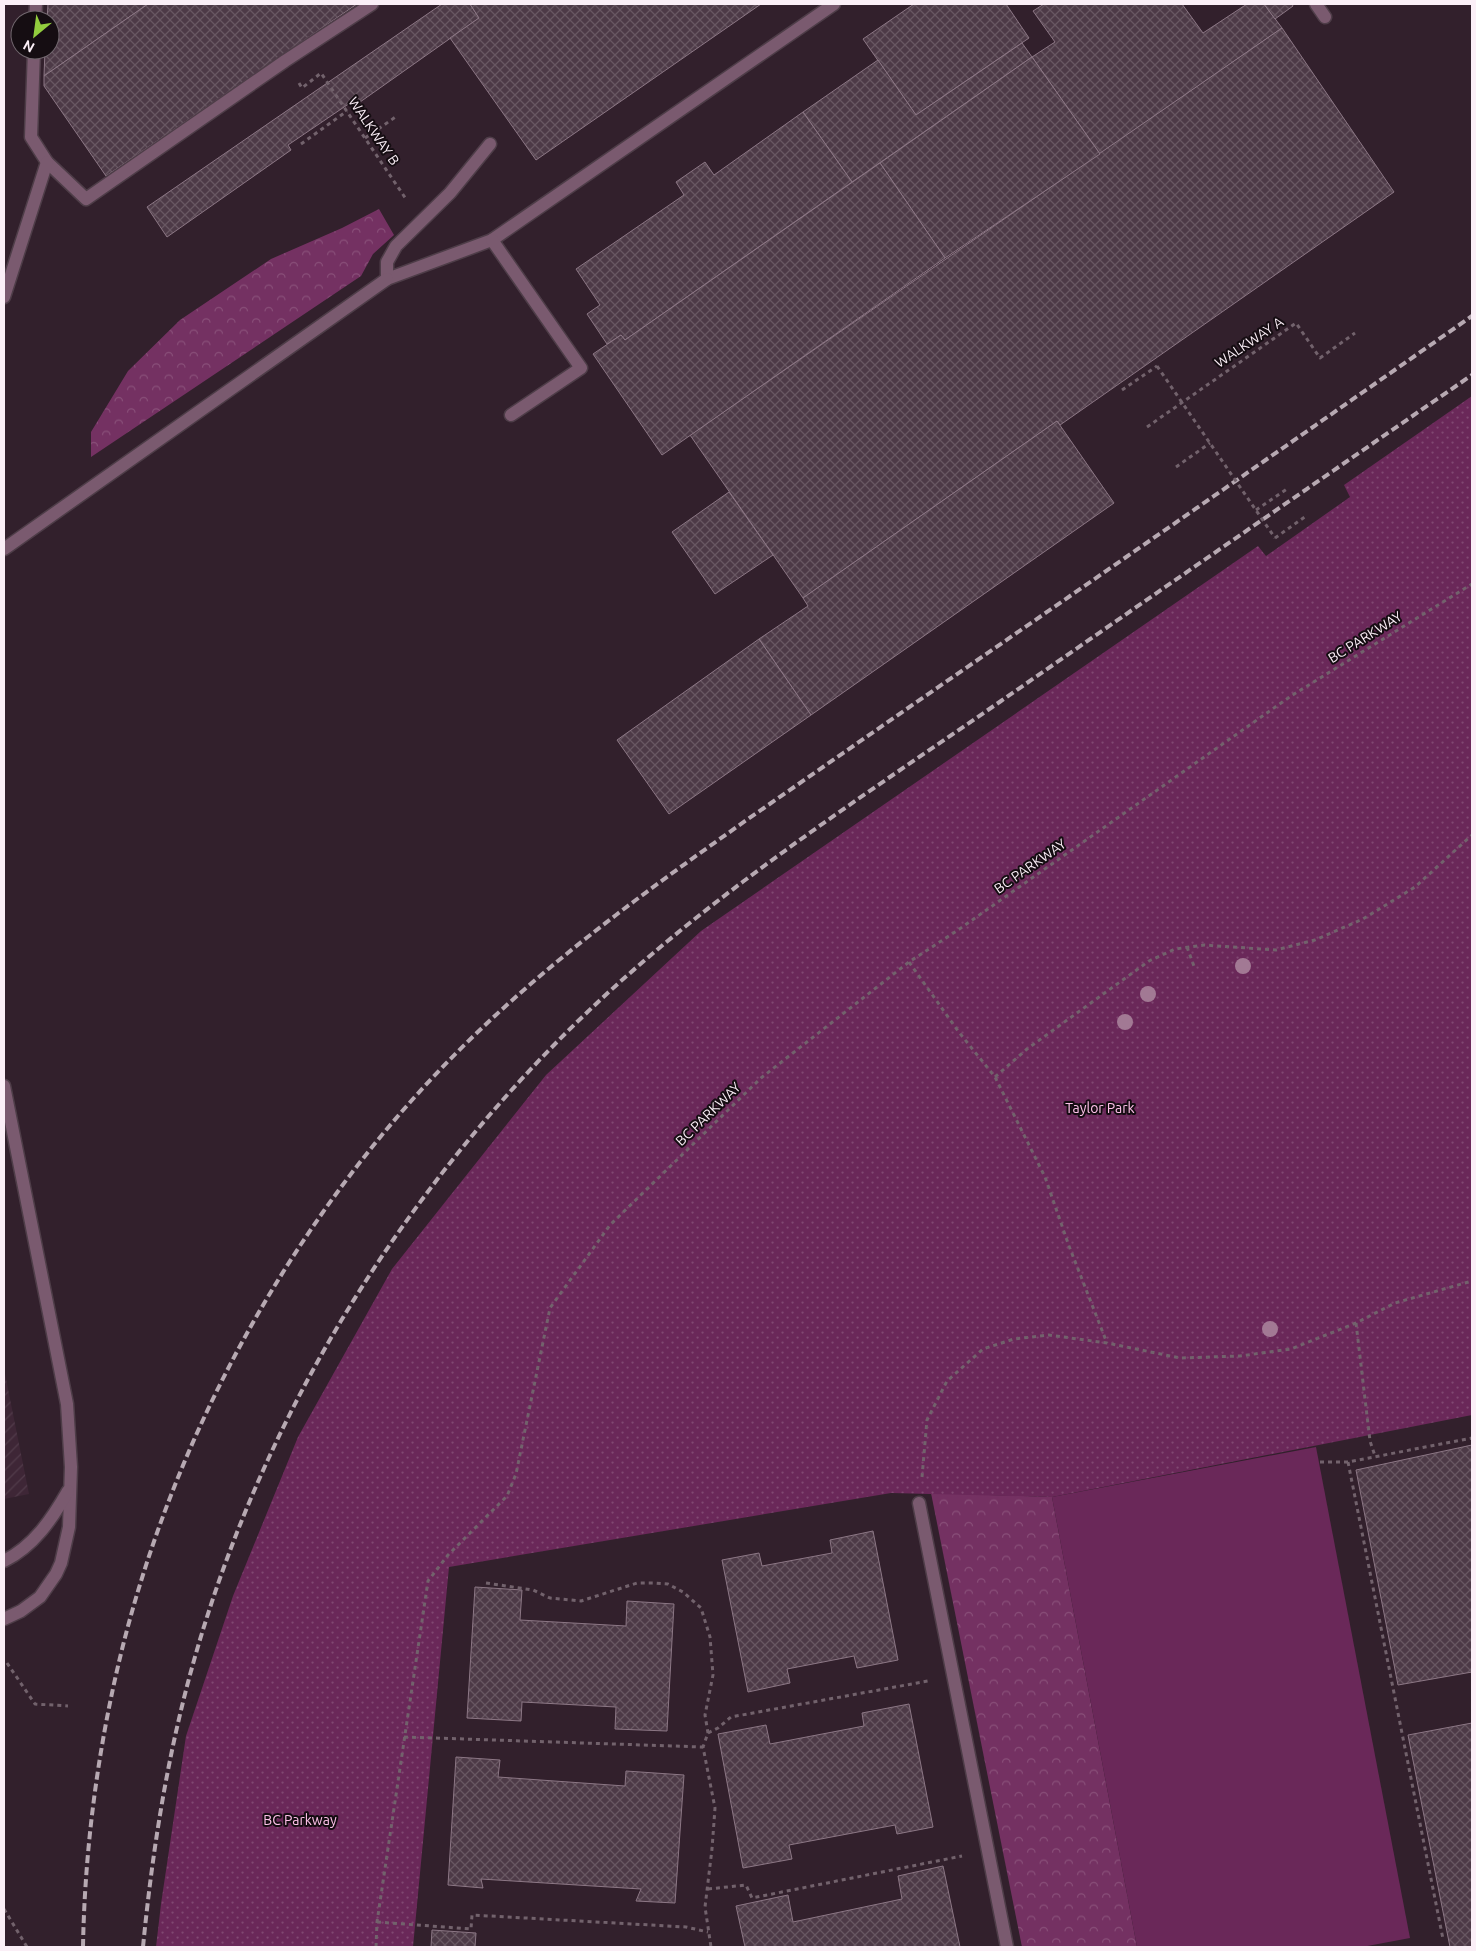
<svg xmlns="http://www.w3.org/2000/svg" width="1476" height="1951" viewBox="0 0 1476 1951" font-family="Ubuntu,sans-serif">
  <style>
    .industrial { fill: url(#industrial-furrows) }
    .forest { fill: url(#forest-crowns) }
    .park { fill: url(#park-dots) }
    .garden { fill: #6a2859 }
    .building { fill: url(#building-cross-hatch); stroke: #8c7785 }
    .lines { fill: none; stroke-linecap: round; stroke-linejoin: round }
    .service-casing { stroke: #4e3d48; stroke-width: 15 }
    .path { stroke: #72626c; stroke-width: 3; stroke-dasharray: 4 4; stroke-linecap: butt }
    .service { stroke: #7a5a6f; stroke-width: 12 }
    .rail { stroke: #b7a9b2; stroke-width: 4; stroke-dasharray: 8 4; stroke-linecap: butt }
    .path-bridge { stroke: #72626c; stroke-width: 3; stroke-dasharray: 4 4; stroke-linecap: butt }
    .tree { fill: #a27994 }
    .labels { text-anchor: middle; stroke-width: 4; stroke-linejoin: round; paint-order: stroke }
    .street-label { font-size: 14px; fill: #fbeff7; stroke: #150d12 }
    .park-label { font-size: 14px; fill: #fec1e9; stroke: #150d12 }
  </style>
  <defs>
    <pattern id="industrial-furrows" width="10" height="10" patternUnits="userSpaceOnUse" patternTransform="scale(1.25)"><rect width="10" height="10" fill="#3e2636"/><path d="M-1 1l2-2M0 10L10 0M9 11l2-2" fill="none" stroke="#513b4a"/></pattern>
    <pattern id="forest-crowns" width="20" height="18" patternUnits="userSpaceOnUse" patternTransform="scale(1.25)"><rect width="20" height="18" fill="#743162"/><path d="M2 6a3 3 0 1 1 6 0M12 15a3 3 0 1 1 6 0" fill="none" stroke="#894f79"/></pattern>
    <pattern id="park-dots" width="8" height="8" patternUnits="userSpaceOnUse" patternTransform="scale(1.25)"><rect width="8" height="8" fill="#6a2859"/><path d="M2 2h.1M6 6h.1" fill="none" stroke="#804872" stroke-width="1.8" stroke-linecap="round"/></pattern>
    <pattern id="building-cross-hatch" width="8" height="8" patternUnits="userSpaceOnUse" patternTransform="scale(1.25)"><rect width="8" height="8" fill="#4d3a47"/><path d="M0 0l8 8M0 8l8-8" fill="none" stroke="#685762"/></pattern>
  </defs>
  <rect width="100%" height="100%" fill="#32202c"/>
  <path class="industrial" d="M4,1369L29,1494L4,1499Z"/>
  <g class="forest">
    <path d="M379,209L394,235L373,254L361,276L91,457V432L128,371L180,320L271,259L342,228Z"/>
    <path d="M931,1493L1052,1497L1137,1947H1022Z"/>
  </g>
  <path class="park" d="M1472,396V1415L1052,1497L891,1493L449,1567L413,1947H156L161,1904L186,1736L233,1596L298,1437L392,1269L546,1075L701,931L1258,546L1266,556L1350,497L1344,485Z"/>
  <path class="garden" d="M1316,1447L1410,1938L1362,1947H1137L1052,1497Z"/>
  <g class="building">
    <path d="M48,4H148L44,76L45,50H50V20H47Z"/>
    <path d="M148,4H357L106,176L44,86V76Z"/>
    <path d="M442,4H470L479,18L353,107L350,103L288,145L291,150L167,237L147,207Z"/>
    <path d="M470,4H761L536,160L450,38L479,18Z"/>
    <path d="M914,4H1006L1029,38L916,115L863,39Z"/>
    <path d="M1044,4H1182L1203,33L1247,4H1264L1282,28L1100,154L1032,57L1055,42L1033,11Z"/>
    <path d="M1264,4H1292L1293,6L1275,19Z"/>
    <path d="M1282,28L1394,192L1060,425L1057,421L803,598L690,435Z"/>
    <path d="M1022,43L1032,57L852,182L803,112L878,60L916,115Z"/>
    <path d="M1032,57L1100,154L945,258L880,163Z"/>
    <path d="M803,112L852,182L625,340L621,335L607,344L587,314L600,305L576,269L684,195L676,182L705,162L714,175Z"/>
    <path d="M880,163L945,258L662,455L593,354L621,335L625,340Z"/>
    <path d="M1057,421L1114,503L811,715L759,639L808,606L803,598Z"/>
    <path d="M729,492L773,555L715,594L672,532Z"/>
    <path d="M759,639L811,715L669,814L617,740Z"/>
    <path d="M1472,1445V1672L1398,1685L1356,1470Z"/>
    <path d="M873,1531L898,1660L857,1668L854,1656L787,1669L790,1683L748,1692L722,1560L759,1553L762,1566L832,1553L830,1540Z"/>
    <path d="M475,1587L522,1590L520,1620L626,1626L627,1601L674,1604L667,1731L615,1729L616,1707L522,1702L521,1721L467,1718Z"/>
    <path d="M909,1704L933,1827L897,1834L895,1825L789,1845L792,1859L743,1868L718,1734L766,1725L770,1744L864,1726L862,1713Z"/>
    <path d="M1472,1723V1947H1450L1408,1735Z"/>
    <path d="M456,1757L500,1760L498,1777L625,1786L626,1771L684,1775L675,1903L636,1901L641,1889L481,1879L483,1888L448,1885Z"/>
    <path d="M943,1866L960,1947H745L736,1906L788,1895L793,1922L902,1899L898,1876Z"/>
    <path d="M432,1930L476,1933L475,1947H431Z"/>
  </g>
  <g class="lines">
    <g class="service-casing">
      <g id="service">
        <path d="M1316,4L1325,17"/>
        <path d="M35,20L36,4"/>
        <path d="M34,50L31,137L47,162L86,199L285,61L372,4"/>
        <path d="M490,144L450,193L396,246L387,262V279L492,240L834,4"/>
        <path d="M492,240L581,368L511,415"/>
        <path d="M4,297L47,162"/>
        <path d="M4,549L387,279"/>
        <path d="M4,1086L67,1404L71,1467L69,1527L61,1563L56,1574L40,1597L21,1611L4,1619"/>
        <path d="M919,1503L1007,1947"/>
        <path d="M4,1561C34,1546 52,1519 68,1491"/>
      </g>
    </g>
    <g class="path">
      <path d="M299,83L302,88L321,73L406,199"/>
      <path d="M365,138L397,116"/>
      <path d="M301,144L347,111"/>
      <path d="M1122,390L1157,366"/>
      <path d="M1147,427L1296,323L1320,358L1355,333"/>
      <path d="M1176,467L1210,443"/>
      <path d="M1256,510L1287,489"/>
      <path d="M1275,538L1306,516"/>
      <path d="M1187,947L1195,969"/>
      <path d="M909,962L958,1031L995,1077L1045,1177L1069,1246L1107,1343"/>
      <path d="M995,1077L1027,1049L1149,961L1175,949L1204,945L1276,950L1315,940L1363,919L1415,887L1472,835"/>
      <path d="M1356,1323L1370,1441L1375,1456"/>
      <path d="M1320,1462H1348L1472,1438"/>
      <path d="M1348,1462L1443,1939"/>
      <path d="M922,1477L927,1420L947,1381L983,1349L1014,1339L1049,1335L1107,1343L1180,1358L1240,1356L1291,1349L1356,1323L1395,1303L1472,1281"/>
      <path d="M486,1583L533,1590L550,1598L581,1601L637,1583H654L668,1584L683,1592L701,1608L710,1637L713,1675L705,1715L708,1733L703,1747L715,1808L712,1849L705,1907L711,1947"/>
      <path d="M7,1663L35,1704L68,1706"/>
      <path d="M708,1733L718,1728L731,1717L928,1681"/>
      <path d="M404,1737L703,1747"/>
      <path d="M708,1889L746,1885L752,1898L962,1856"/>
      <path d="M4,1909L27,1947"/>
      <path d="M377,1922L471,1929L472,1915L686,1927L708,1932"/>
      <path d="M376,1947L377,1922L428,1581L448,1555L507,1496L516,1474L550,1308L610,1225L761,1078L909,962L958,930L1291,696L1472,584"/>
    </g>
    <use href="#service" class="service"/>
    <g class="rail">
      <path d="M83,1947C85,1829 104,1704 138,1591C201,1381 322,1179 482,1028C564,950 656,884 748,819C810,776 872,733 934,690C1114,566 1293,441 1472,316"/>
      <path d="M143,1947C151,1865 163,1783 183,1702C250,1430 405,1178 611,990C731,881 869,792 1001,701C1158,592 1315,483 1472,375"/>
    </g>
    <path class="path-bridge" d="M1157,366L1275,538"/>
  </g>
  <g class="tree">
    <circle cx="1243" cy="966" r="8"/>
    <circle cx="1148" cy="994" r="8"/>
    <circle cx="1125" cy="1022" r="8"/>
    <circle cx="1270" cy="1329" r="8"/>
  </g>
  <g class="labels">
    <g class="street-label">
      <text transform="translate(374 131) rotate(56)" y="5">WALKWAY B</text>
      <text transform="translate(1249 342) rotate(-34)" y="5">WALKWAY A</text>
      <text transform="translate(1365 637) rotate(-32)" y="5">BC PARKWAY</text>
      <text transform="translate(1030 866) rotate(-35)" y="5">BC PARKWAY</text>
      <text transform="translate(708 1114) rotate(-44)" y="5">BC PARKWAY</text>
    </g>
    <g class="park-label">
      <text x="1100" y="1113">Taylor Park</text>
      <text x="300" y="1825">BC Parkway</text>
    </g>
  </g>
  <rect width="1476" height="1951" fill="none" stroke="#fbeff7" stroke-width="10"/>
  <g transform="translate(35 35) rotate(209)"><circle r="24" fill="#150d12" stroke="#71676e"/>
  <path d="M0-4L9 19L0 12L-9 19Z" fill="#92cd3e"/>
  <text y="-8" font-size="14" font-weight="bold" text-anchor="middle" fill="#fbeff7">N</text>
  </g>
</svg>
